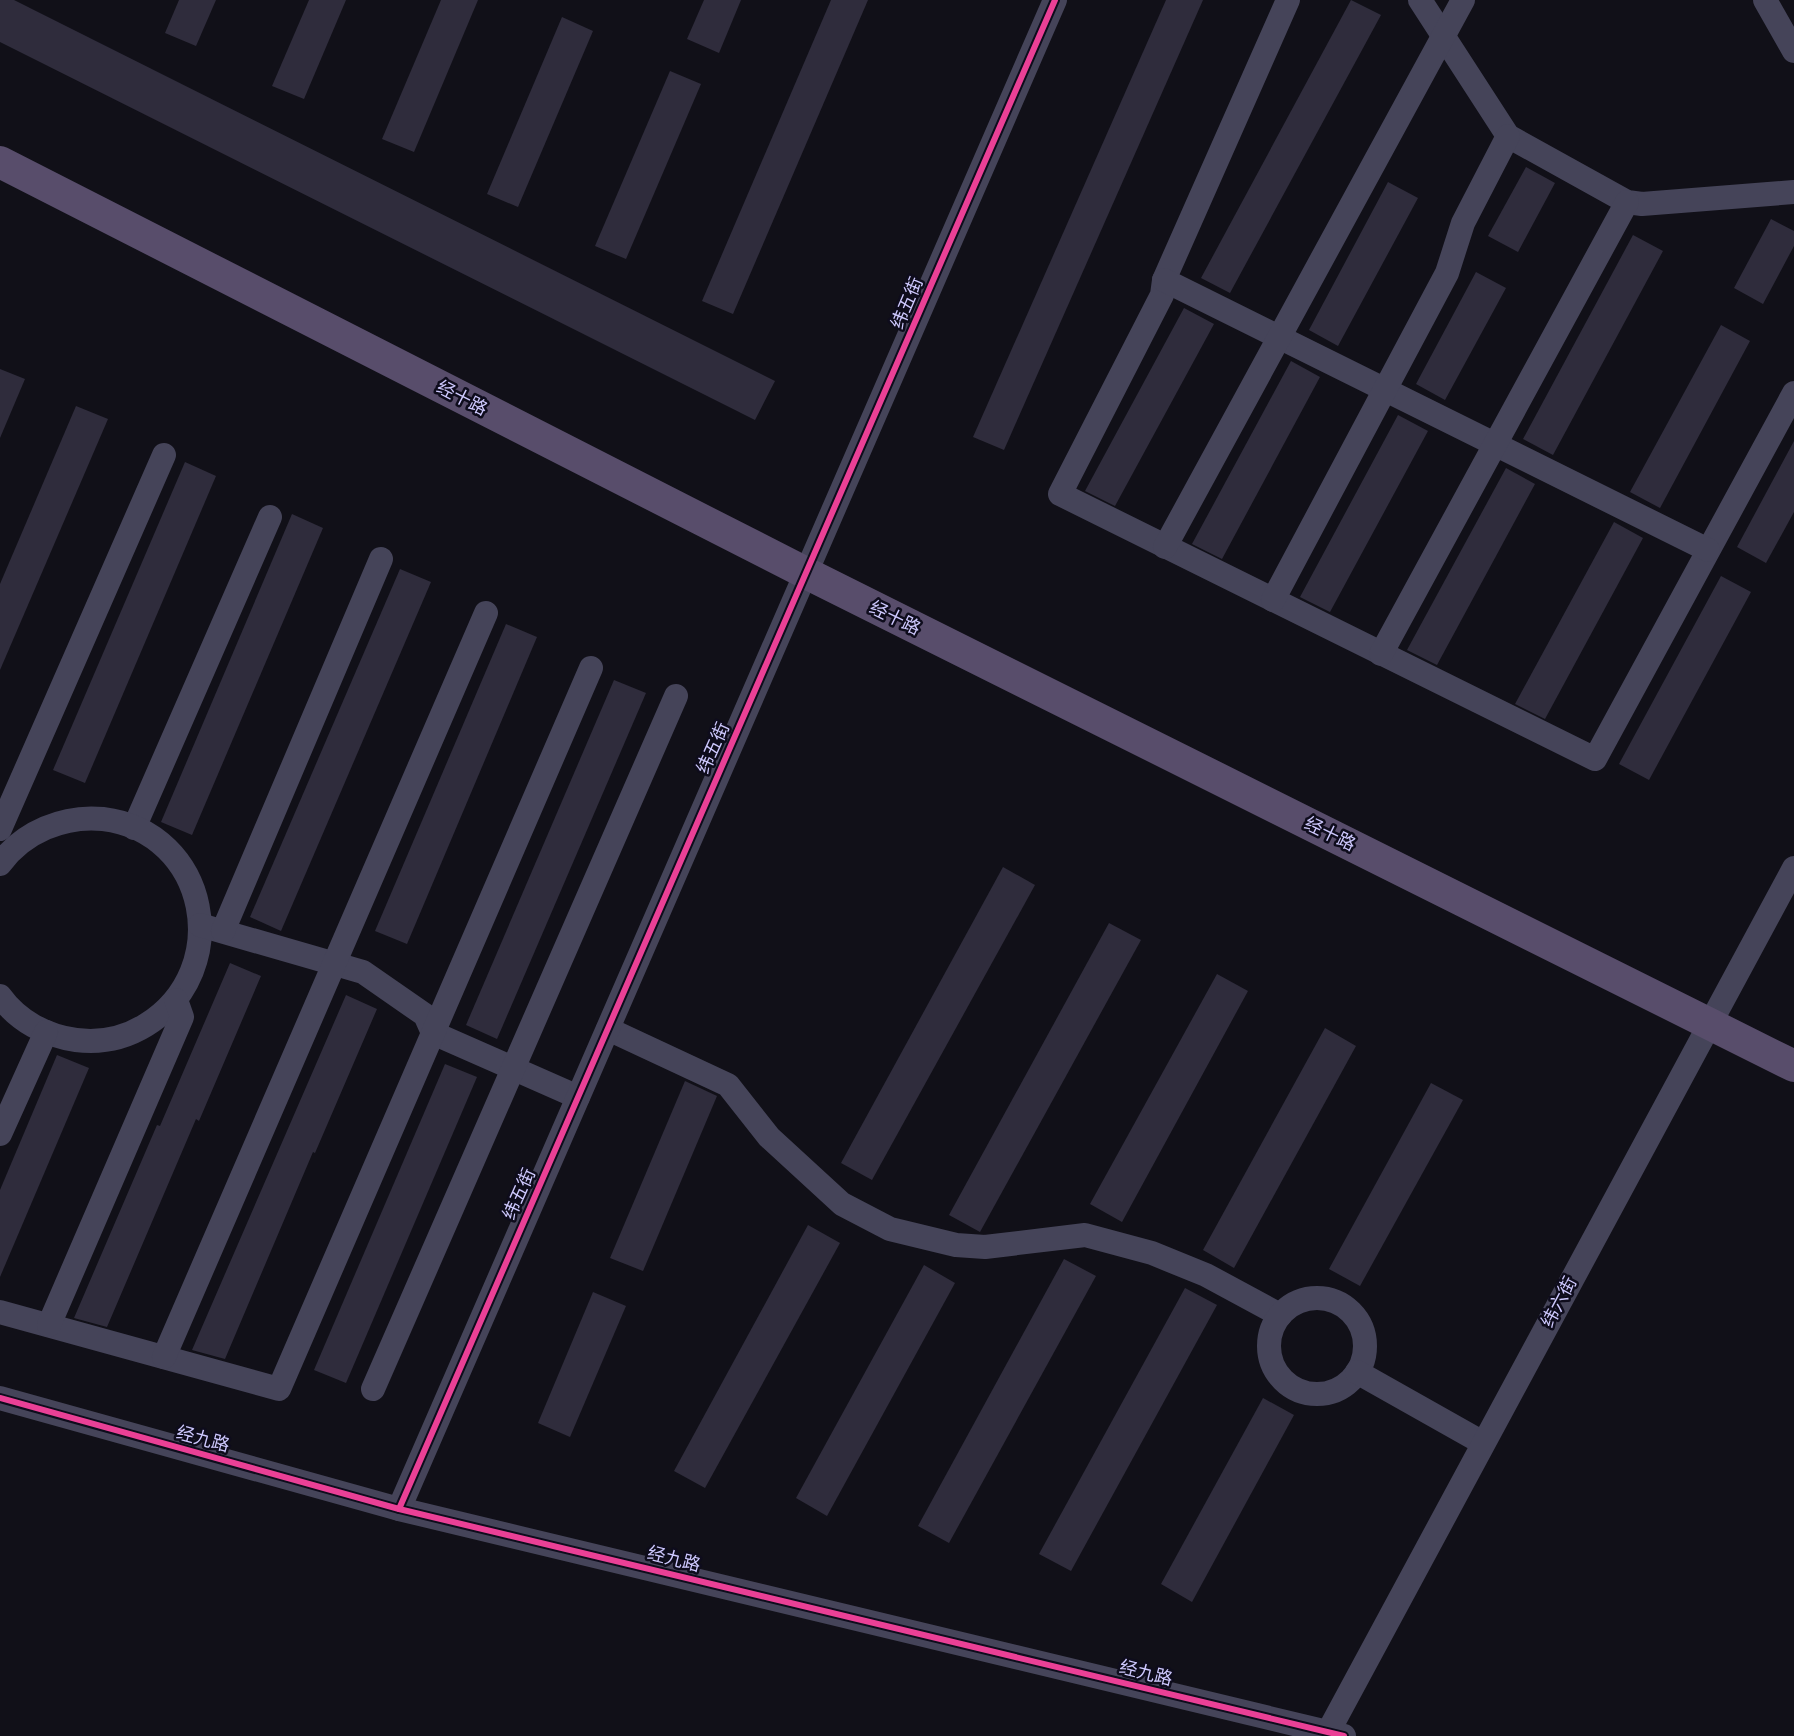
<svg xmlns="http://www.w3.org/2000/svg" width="1794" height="1736" viewBox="0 0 1794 1736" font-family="'Fira Sans','Noto Sans SC',sans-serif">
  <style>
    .building { fill: #2f2c3c }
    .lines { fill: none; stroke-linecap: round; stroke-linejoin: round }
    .minor { stroke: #454459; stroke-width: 24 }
    .major { stroke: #584d6b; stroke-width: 32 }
    .cycleway-casing { stroke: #0e0c1c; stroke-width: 10 }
    .cycleway { stroke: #ea4096; stroke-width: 6 }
    .labels { text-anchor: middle; stroke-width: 5; stroke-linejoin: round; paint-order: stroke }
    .street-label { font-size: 18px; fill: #cec9fe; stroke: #0e0c1c }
  </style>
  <rect width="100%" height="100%" fill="#111018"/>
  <g class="building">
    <path d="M0,0H14L775,381L755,420L0,42Z"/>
    <path d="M179,0H216L196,46L165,33Z"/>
    <path d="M309,0H346L304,99L272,86Z"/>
    <path d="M441,0H478L414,152L382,139Z"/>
    <path d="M704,0H741L719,53L687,39Z"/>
    <path d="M831,0H868L733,314L702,301Z"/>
    <path d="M1166,0H1203L1004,450L973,437Z"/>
    <path d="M1351,0L1381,15L1230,293L1201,278Z"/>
    <path d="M562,17L593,31L518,207L487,194Z"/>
    <path d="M670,71L701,84L626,259L595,246Z"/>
    <path d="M1526,167L1555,183L1518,252L1488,236Z"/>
    <path d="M1388,182L1418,198L1338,346L1309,330Z"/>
    <path d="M1771,219L1794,231V246L1763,304L1734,288Z"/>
    <path d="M1633,235L1663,251L1553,455L1523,439Z"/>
    <path d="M1476,272L1506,288L1445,400L1416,384Z"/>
    <path d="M1184,308L1214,324L1115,506L1085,491Z"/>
    <path d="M1721,325L1750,341L1660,508L1630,492Z"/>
    <path d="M1291,361L1320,377L1222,559L1192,544Z"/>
    <path d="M0,369L25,379L0,438Z"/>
    <path d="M76,406L108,419L0,670V584Z"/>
    <path d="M1398,415L1428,431L1330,612L1300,597Z"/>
    <path d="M1794,441V512L1766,563L1737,547Z"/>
    <path d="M185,462L216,476L85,783L53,770Z"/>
    <path d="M1506,468L1535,484L1437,665L1407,650Z"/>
    <path d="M292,514L323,528L192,835L161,822Z"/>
    <path d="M1614,522L1643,538L1545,719L1515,704Z"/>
    <path d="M400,569L431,582L281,931L250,917Z"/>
    <path d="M1721,576L1751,592L1649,780L1619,764Z"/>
    <path d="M506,624L537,637L407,944L375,931Z"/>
    <path d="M614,680L646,693L497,1039L466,1025Z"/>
    <path d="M1003,867L1035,885L872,1180L841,1163Z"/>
    <path d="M1109,923L1141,940L980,1232L949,1215Z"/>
    <path d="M230,963L261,976L199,1121L196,1119L107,1327L74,1318L157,1125L160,1126Z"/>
    <path d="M1217,974L1248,991L1122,1222L1090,1204Z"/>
    <path d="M346,995L377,1009L315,1153L313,1152L225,1359L192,1350Z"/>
    <path d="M1325,1028L1356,1046L1234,1268L1203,1250Z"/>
    <path d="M57,1055L89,1068L0,1277V1190Z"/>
    <path d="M445,1064L477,1077L346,1383L314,1370Z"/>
    <path d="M685,1081L717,1096L643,1271L610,1258Z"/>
    <path d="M1431,1083L1463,1100L1360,1286L1329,1269Z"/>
    <path d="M808,1225L840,1243L705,1488L674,1471Z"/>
    <path d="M1064,1259L1096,1276L949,1543L918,1526Z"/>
    <path d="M924,1265L955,1283L827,1516L796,1498Z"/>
    <path d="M1185,1288L1217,1305L1071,1571L1039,1554Z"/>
    <path d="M593,1292L626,1306L570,1437L538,1423Z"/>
    <path d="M1263,1398L1294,1415L1192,1602L1161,1584Z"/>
  </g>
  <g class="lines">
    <g class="minor">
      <path d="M1288,0L1164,280L1162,295L1060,494L1595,759L1794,393"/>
      <path d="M1420,0L1508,136L1627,202L1642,204L1794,192"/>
      <path d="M1765,0L1794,51"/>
      <path d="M1164,280L1708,550"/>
      <path d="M1165,547L1463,0"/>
      <path d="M1273,600L1447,273L1463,223L1508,136"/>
      <path d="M1381,654L1627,202"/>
      <path d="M134,828L270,517"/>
      <path d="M0,829L164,455"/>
      <path d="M0,864C23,832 64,815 103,819C209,832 235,970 146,1025C125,1038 100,1043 76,1040C46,1036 18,1021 0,996"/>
      <path d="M200,925L363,972L425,1015L433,1033L578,1097"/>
      <path d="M223,931L381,559"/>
      <path d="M608,1029L728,1085L769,1137L842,1204L890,1229L956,1245L985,1247L1085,1235L1152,1253L1206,1275L1280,1315"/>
      <path d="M0,1134L46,1032"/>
      <circle cx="1317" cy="1346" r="48"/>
      <path d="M0,1312L279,1389L591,668"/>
      <path d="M49,1325L182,1017L176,1000"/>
      <path d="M164,1357L486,613"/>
      <path d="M1357,1372L1483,1443"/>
      <path d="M373,1389L676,696"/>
      <path d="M0,1398L399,1509L1344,1736"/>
      <path d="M399,1509L1055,0"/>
      <path d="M1326,1736L1794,868"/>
    </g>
    <path class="major" d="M0,162L806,573L1794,1066"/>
    <g class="cycleway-casing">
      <g id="cycleway">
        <path d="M0,1398L399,1509L1344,1736"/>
        <path d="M399,1509L1055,0"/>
      </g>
    </g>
    <use href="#cycleway" class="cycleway"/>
  </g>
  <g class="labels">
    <g class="street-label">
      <text transform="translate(907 303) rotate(-67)" y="6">纬五街</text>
      <text transform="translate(462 398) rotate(27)" y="6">经十路</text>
      <text transform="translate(895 618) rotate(26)" y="6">经十路</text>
      <text transform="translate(713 748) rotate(-66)" y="6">纬五街</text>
      <text transform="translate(1330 834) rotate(26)" y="6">经十路</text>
      <text transform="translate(519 1194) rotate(-66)" y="6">纬五街</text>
      <text transform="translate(1559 1302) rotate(-62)" y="6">纬六街</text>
      <text transform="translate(203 1439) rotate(15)" y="6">经九路</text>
      <text transform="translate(674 1559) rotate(14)" y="6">经九路</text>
      <text transform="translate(1146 1673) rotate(14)" y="6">经九路</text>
    </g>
  </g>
</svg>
